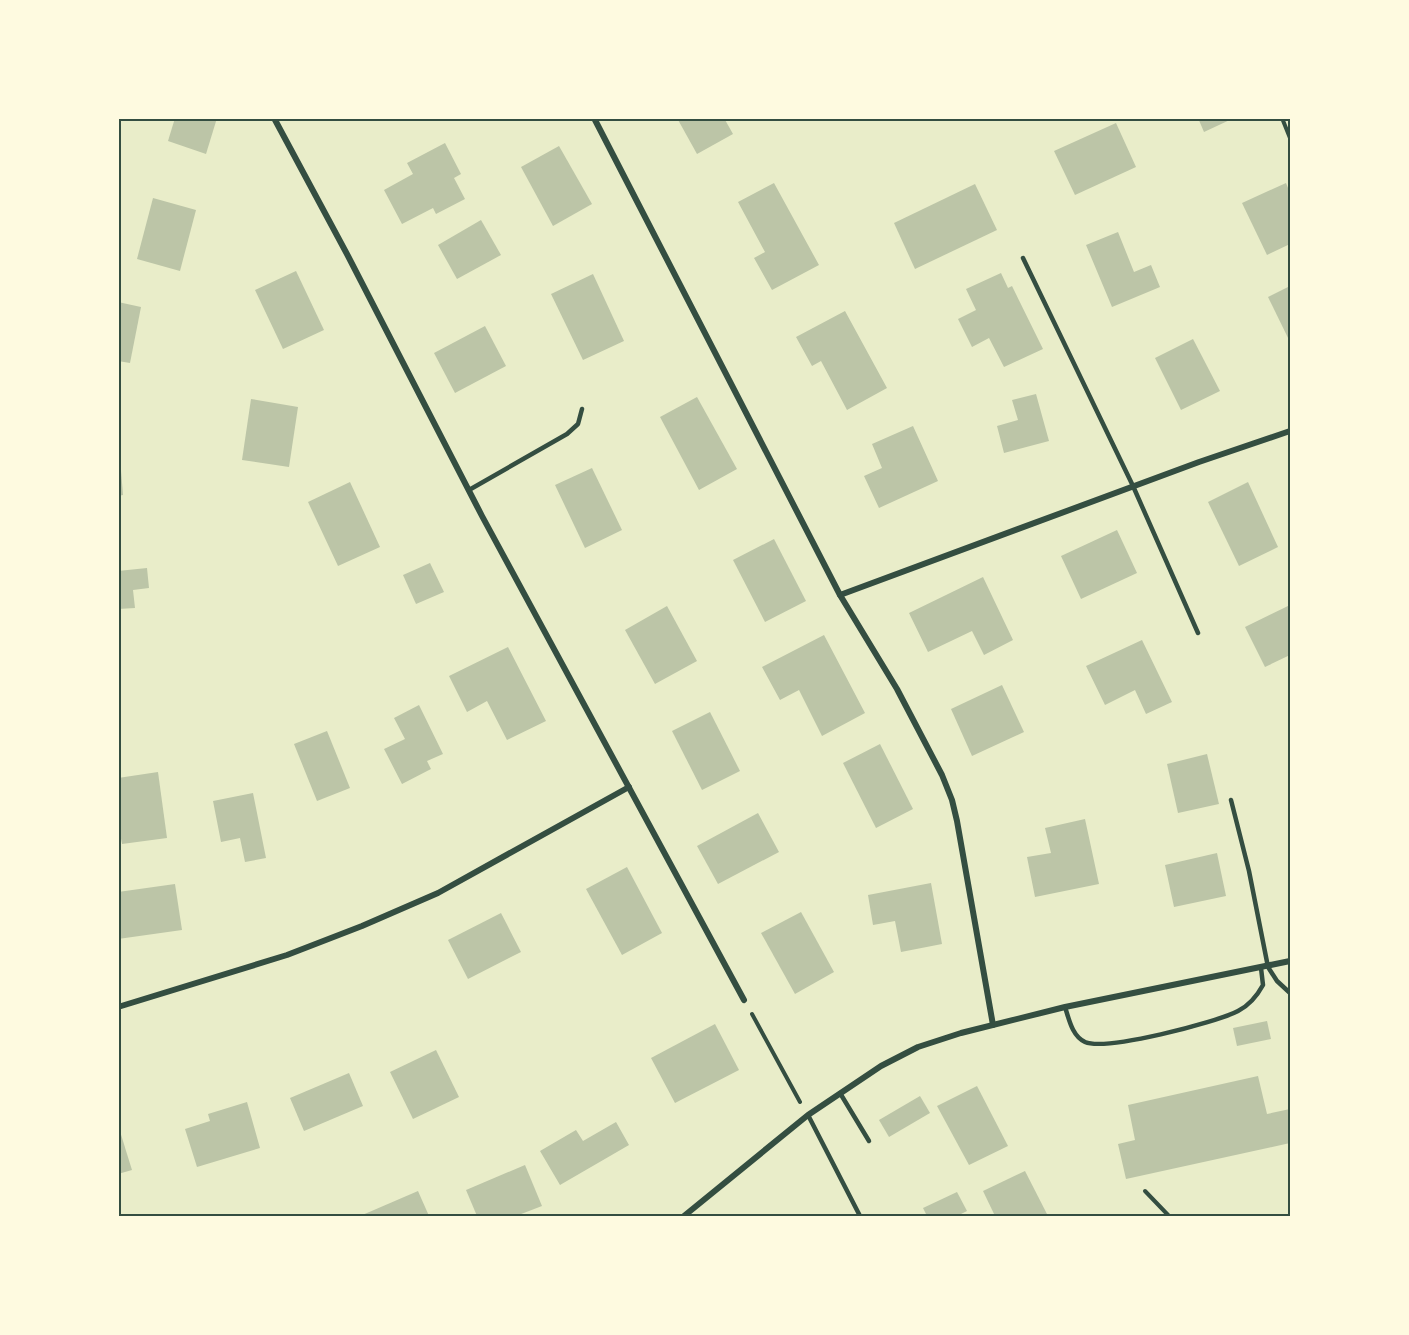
<svg xmlns="http://www.w3.org/2000/svg" width="1409" height="1335" viewBox="0 0 1409 1335" font-family="Manrope,sans-serif">
  <style>
    .building { fill: #bcc5a7 }
    .lines { fill: none; stroke-linecap: round; stroke-linejoin: round }
    .path { stroke: #344e41; stroke-width: 4 }
    .service { stroke: #344e41; stroke-width: 4.5 }
    .minor { stroke: #344e41; stroke-width: 6 }
    .neatline { fill: none; stroke: #344e41; stroke-width: 2 }
  </style>
  <rect width="100%" height="100%" fill="#e9edc9"/>
  <g class="building">
    <path d="M175,118H217L206,154L168,141Z"/>
    <path d="M677,118H724L733,134L697,154Z"/>
    <path d="M1198,118H1234L1204,132Z"/>
    <path d="M1116,123L1136,167L1075,195L1054,151Z"/>
    <path d="M445,143L461,174L454,178L465,199L436,214L433,208L402,224L384,190L413,174L407,163Z"/>
    <path d="M559,146L592,204L553,226L521,167Z"/>
    <path d="M774,183L819,265L772,290L754,258L765,252L738,202Z"/>
    <path d="M1286,183L1290,193V244L1267,255L1242,203Z"/>
    <path d="M975,184L997,230L915,269L894,223Z"/>
    <path d="M153,198L196,210L180,271L137,259Z"/>
    <path d="M481,220L501,255L457,279L438,245Z"/>
    <path d="M1118,232L1134,272L1151,265L1160,287L1112,307L1086,245Z"/>
    <path d="M296,271L324,330L283,349L255,290Z"/>
    <path d="M1001,273L1008,288L1012,286L1043,349L1004,367L989,338L972,347L958,319L976,310L966,289Z"/>
    <path d="M593,274L624,341L583,360L551,294Z"/>
    <path d="M1290,286V342L1268,297Z"/>
    <path d="M118,302L141,307L130,363L118,361Z"/>
    <path d="M845,311L887,388L847,410L821,361L812,366L796,337Z"/>
    <path d="M485,326L506,366L455,393L434,353Z"/>
    <path d="M1193,339L1220,391L1181,410L1155,358Z"/>
    <path d="M1036,394L1049,441L1004,453L997,426L1018,420L1012,400Z"/>
    <path d="M697,397L737,469L699,490L660,417Z"/>
    <path d="M251,399L298,407L289,467L242,460Z"/>
    <path d="M913,426L938,481L879,508L864,476L882,468L872,444Z"/>
    <path d="M118,458H120L123,495L118,496Z"/>
    <path d="M592,468L622,530L585,548L555,485Z"/>
    <path d="M350,482L380,547L338,566L308,502Z"/>
    <path d="M1248,482L1278,547L1239,566L1208,502Z"/>
    <path d="M1117,530L1137,573L1081,599L1061,556Z"/>
    <path d="M774,539L806,601L765,622L733,560Z"/>
    <path d="M430,563L444,592L416,604L403,575Z"/>
    <path d="M147,568L149,588L133,590L135,608L118,609V571Z"/>
    <path d="M983,577L1013,640L984,655L972,631L928,652L909,613Z"/>
    <path d="M1290,605V655L1265,667L1245,627Z"/>
    <path d="M667,606L697,661L655,684L625,630Z"/>
    <path d="M824,635L865,713L822,736L799,690L780,700L762,667Z"/>
    <path d="M1142,640L1172,702L1146,714L1135,690L1105,705L1086,666Z"/>
    <path d="M508,647L546,721L507,740L487,701L467,712L449,676Z"/>
    <path d="M1002,685L1024,732L972,756L951,709Z"/>
    <path d="M419,705L443,754L427,761L431,769L402,784L384,749L405,739L394,718Z"/>
    <path d="M710,712L740,771L702,790L672,731Z"/>
    <path d="M327,731L350,788L317,801L294,744Z"/>
    <path d="M880,744L913,809L876,828L843,763Z"/>
    <path d="M1207,754L1219,804L1178,813L1167,764Z"/>
    <path d="M158,772L167,838L122,844L118,822V778Z"/>
    <path d="M253,793L266,858L245,862L240,838L221,842L213,801Z"/>
    <path d="M758,813L779,852L718,884L697,846Z"/>
    <path d="M1085,819L1099,884L1035,897L1027,857L1051,853L1045,828Z"/>
    <path d="M1217,853L1226,896L1174,907L1165,865Z"/>
    <path d="M627,867L662,933L622,955L586,889Z"/>
    <path d="M931,883L942,944L901,952L895,921L873,925L868,895Z"/>
    <path d="M175,884L182,930L118,939V892Z"/>
    <path d="M801,912L834,972L795,994L761,933Z"/>
    <path d="M501,913L521,952L468,979L448,940Z"/>
    <path d="M1267,1021L1271,1039L1237,1046L1233,1028Z"/>
    <path d="M715,1024L739,1070L675,1103L651,1058Z"/>
    <path d="M436,1050L459,1097L413,1119L390,1072Z"/>
    <path d="M349,1073L363,1106L304,1131L290,1098Z"/>
    <path d="M1258,1076L1267,1114L1290,1109V1143L1126,1179L1118,1144L1135,1140L1128,1105Z"/>
    <path d="M977,1086L1008,1146L969,1165L937,1106Z"/>
    <path d="M920,1096L930,1113L889,1137L879,1120Z"/>
    <path d="M247,1102L260,1148L197,1167L185,1129L210,1121L208,1114Z"/>
    <path d="M616,1122L629,1145L560,1185L540,1151L576,1130L583,1141Z"/>
    <path d="M118,1125L132,1170L118,1174Z"/>
    <path d="M525,1165L542,1206L516,1216H477L466,1190Z"/>
    <path d="M1025,1171L1048,1216H995L983,1191Z"/>
    <path d="M418,1191L429,1216H360Z"/>
    <path d="M957,1192L967,1211L957,1216H927L923,1208Z"/>
  </g>
  <g class="lines">
    <g class="path">
      <path d="M1282,118L1290,138"/>
      <path d="M752,1014L800,1102"/>
      <path d="M1145,1191L1169,1216"/>
    </g>
    <g class="service">
      <path d="M1023,258L1133,486L1198,633"/>
      <path d="M469,490L567,434L578,424L582,409"/>
      <path d="M1231,800L1249,871L1268,967L1277,981L1290,993"/>
      <path d="M1065,1007C1069,1019 1072,1036 1085,1042C1106,1051 1215,1023 1238,1011C1250,1005 1257,996 1263,985L1261,968"/>
      <path d="M840,1093L869,1141"/>
      <path d="M808,1115L860,1216"/>
    </g>
    <g class="minor">
      <path d="M274,118L348,256L482,516L744,1000"/>
      <path d="M594,118L840,595L897,689L942,775L952,800L957,821L993,1025"/>
      <path d="M840,595L1199,462L1290,431"/>
      <path d="M118,1007L287,955L362,926L438,893L629,787"/>
      <path d="M684,1216L808,1115L881,1066L918,1047L961,1033L1065,1007L1290,961"/>
    </g>
  </g>
  <rect width="1409" height="1335" fill="none" stroke="#fefae0" stroke-width="240"/>
  <rect x="120" y="120" width="1169" height="1095" class="neatline"/>
</svg>
